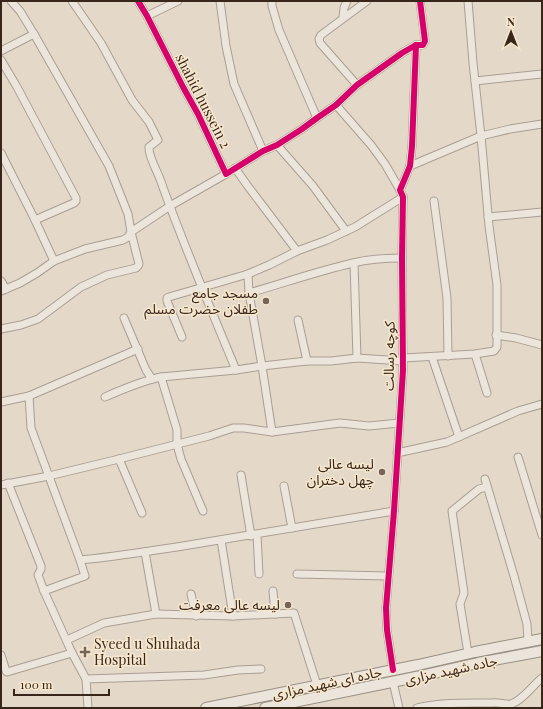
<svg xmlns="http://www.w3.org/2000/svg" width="543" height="709" viewBox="0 0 543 709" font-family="'Playfair Display','Noto Sans Arabic',serif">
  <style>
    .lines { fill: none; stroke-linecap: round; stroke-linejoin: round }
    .minor-casing { stroke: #a99e93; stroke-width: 9 }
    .secondary-casing { stroke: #988e83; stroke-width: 12 }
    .minor { stroke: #ece5db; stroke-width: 7 }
    .secondary { stroke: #ece5db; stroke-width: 10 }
    .cycleway-casing { stroke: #f7e7cd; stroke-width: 8 }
    .cycleway { stroke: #d6006c; stroke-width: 6 }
    .poi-dot { fill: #746558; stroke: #f7e7cd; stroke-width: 1.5 }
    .labels { text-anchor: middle; stroke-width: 3; stroke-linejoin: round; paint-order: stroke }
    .street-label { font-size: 14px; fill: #38261b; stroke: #f7e7cd }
    .poi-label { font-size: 14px; fill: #38261b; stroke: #f7e7cd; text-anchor: end }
  </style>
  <rect width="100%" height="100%" fill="#e4d9c9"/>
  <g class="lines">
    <g class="minor-casing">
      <g id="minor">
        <path d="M72,1L101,43L132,100L149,122L158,140L149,147C148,155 157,171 160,179C183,244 210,307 236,370"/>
        <path d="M138,1L147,16L183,87L198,114L226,174L263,151L277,145L302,129L317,118L336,105L357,85L402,53L416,45H423L425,41L420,1"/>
        <path d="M220,1L226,46L234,84L263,151"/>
        <path d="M272,1V6L279,30L317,118"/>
        <path d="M147,16L178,1"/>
        <path d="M343,17L344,8L347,1"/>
        <path d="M1,51L34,34"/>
        <path d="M1,60L17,87L76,198V201L74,203L35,220"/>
        <path d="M475,81L542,74"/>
        <path d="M357,85L320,43L319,39L321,35L367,1"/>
        <path d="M336,105L371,145L385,164L400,190"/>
        <path d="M277,145L313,186L346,231"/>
        <path d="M1,153L35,220L54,261"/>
        <path d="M410,166L481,136L510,129L542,124"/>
        <path d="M235,168L247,185L297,251"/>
        <path d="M434,201L447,298L448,356"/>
        <path d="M488,217L542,212"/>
        <path d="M354,263L357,358"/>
        <path d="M248,274L249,293L262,366L272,432"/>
        <path d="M1,281L6,289"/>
        <path d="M1,291L20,283L37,273L54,261L85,249L123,240L128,237L131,232L170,206L226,174"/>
        <path d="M249,293C284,283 318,271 353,263C369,259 385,258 402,258"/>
        <path d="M124,318L146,370L152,379"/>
        <path d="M298,320L307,361"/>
        <path d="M1,329L21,325L38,319L81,287L107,275L136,268L138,266L139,264L131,232L128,214L109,166L34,34L20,11L11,1"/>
        <path d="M496,335L516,338L542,345"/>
        <path d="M182,337L167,301V298L169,297L248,274L269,265L297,251L327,240L355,227L403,197"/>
        <path d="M475,354L487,393"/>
        <path d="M432,357L459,437"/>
        <path d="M403,358L475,354L494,351L497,347V285L489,226L481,136L473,63L468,1"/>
        <path d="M161,377L177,430V444L181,459L203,511"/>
        <path d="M29,396L31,428L80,560L85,576L44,591"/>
        <path d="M105,397C123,389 142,381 161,377L236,370L262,366L307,361H331L357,358L403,361"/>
        <path d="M1,402L29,396L138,349"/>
        <path d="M397,453L447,442L518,411L542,404"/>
        <path d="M518,457L542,535"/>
        <path d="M119,459L142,513"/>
        <path d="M241,475L251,536"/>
        <path d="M485,479L514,576L527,624L528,642"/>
        <path d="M8,483L41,566V569L38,575L44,591L72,653L86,679L88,708"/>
        <path d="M1,485L49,476L119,459L209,436L233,428H244L272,432L340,423L369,426L399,423"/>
        <path d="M284,486L292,528"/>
        <path d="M257,535L259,574"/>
        <path d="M221,540L233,616"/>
        <path d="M145,552L156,614"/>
        <path d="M80,560C114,557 149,551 183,546C253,535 323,523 394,511"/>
        <path d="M297,574L388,576"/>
        <path d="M273,591L275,614"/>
        <path d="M191,594L196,616"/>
        <path d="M67,640L104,623L156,614L233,616L294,613L317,685"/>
        <path d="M468,653L460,604L464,593L452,511L479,489L487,487"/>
        <path d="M1,655L6,671L7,672L72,653"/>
        <path d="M393,670L387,630L386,608L394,511L403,370L402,258L403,197L400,190L410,166L412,146L416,45"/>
        <path d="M86,679L204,675L238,670L261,669"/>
        <path d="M393,682L399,708"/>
        <path d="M417,708C439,702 469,703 492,703C498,702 506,705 511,704C522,701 533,685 542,678"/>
      </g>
    </g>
    <g class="secondary-casing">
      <g id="secondary">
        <path d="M206,708L418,665L475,652L542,639"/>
        <path d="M265,708L421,676L478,663L542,651"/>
      </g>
    </g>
    <use href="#minor" class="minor"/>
    <use href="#secondary" class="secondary"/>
    <g class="cycleway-casing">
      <g id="cycleway">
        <path d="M138,1L147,16L183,87L198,114L226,174L263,151L277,145L302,129L317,118L336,105L357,85L402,53L416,45H423L425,41L420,1"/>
        <path d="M393,670L387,630L386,608L394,511L403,370L402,258L403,197L400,190L410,166L412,146L416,45"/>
      </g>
    </g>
    <use href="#cycleway" class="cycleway"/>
  </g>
  <g class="poi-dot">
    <circle cx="266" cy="301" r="4"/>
    <circle cx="382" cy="472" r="4"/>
    <circle cx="288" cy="605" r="4"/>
    <path d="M83 646h4v4h4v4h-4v4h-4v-4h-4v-4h4z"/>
  </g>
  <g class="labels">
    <g class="street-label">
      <text transform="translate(203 101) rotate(63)" y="5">shahid hussein 2</text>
      <text transform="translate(389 356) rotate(-89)" y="5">کوچه رسالت</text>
      <text transform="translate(451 670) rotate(-12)" y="5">جاده شهید مزاری</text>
      <text transform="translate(327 683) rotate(-12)" y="5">جاده ای شهید مزاری</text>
    </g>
    <g class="poi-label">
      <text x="258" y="298">مسجد جامع<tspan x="258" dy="16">طفلان حضرت مسلم</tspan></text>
      <text x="374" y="469">لیسه عالی<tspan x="374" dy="16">چهل دختران</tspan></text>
      <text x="280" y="610">لیسه عالی معرفت</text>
      <text x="94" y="649" text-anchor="start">Syeed u Shuhada<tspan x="94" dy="16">Hospital</tspan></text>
    </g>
  </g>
  <rect width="543" height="709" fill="none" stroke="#38261b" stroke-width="4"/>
  <g transform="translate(511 32)" stroke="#f7e7cd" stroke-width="3" paint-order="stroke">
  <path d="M0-3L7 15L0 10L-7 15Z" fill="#38261b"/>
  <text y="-6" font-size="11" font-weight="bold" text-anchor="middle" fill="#38261b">N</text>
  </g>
  <path d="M14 689v6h95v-6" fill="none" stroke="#38261b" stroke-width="2"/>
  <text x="20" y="689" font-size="12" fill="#38261b" stroke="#f7e7cd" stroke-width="3" paint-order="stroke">100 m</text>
</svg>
